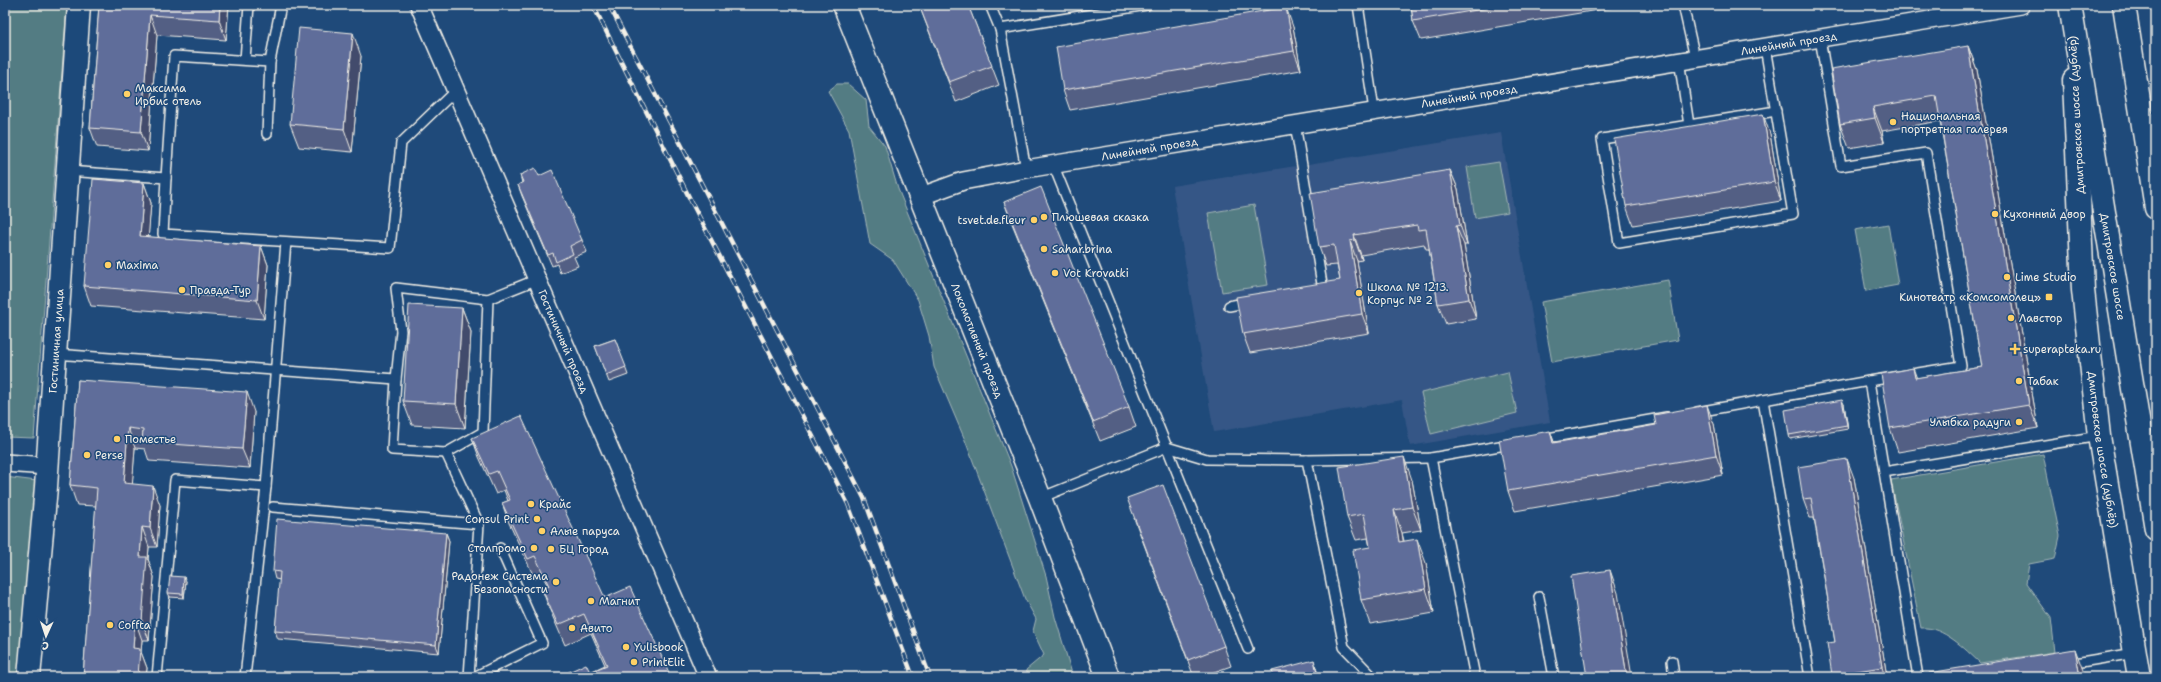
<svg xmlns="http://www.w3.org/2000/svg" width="2161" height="682" viewBox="0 0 2161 682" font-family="'Shantell Sans',sans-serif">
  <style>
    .built { fill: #365786 }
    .green { fill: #537c83; stroke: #a4b6b6 }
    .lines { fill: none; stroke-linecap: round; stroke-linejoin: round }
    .service-casing { stroke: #f4f1e8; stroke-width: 12 }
    .minor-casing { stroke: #f4f1e8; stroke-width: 20 }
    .tertiary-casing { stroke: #f4f1e8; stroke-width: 25 }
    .secondary-casing { stroke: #f4f1e8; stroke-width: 25 }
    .primary-casing { stroke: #f4f1e8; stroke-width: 25 }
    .service { stroke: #1f4a7a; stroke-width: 9 }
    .minor { stroke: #1f4a7a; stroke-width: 17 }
    .tertiary { stroke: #1f4a7a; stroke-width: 22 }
    .secondary { stroke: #1f4a7a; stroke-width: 22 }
    .primary { stroke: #1f4a7a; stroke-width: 22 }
    .rail-casing { stroke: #f4f1e8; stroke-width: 4.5 }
    .rail { stroke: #1f4a7a; stroke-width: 3; stroke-dasharray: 9; stroke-linecap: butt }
    .wall { fill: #525e84; stroke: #f4f1e8 }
    .shaded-wall { fill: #424c6c; stroke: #f4f1e8 }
    .building { fill: #5f6d9a; stroke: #f4f1e8 }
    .poi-dot { fill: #ffd166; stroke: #1f4a7a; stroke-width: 1.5 }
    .labels { text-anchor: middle; stroke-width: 3; stroke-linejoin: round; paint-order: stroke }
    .street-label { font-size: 11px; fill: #f4f1e8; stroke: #1f4a7a }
    .poi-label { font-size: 11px; fill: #f4f1e8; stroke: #1f4a7a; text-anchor: start }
  </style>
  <rect width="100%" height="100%" fill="#1f4a7a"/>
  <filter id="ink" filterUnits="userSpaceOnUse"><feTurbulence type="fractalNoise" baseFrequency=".025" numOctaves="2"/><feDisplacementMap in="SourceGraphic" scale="8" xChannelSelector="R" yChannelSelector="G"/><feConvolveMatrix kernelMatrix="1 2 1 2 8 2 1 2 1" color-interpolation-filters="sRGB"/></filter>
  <g filter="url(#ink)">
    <path class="built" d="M1501,133L1550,422L1410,446L1402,400L1214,432L1172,186Z"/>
    <g class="green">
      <path d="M5,5H67L34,438L5,437Z"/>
      <path d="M837,84H848L866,100L869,126L885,146L898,189L1011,466L1046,576L1055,617L1073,677H1029L1026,670L1044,655L1033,631L1036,619L1025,599L965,440L934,367L929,336L918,300L893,260L870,244L849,130L828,91Z"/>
      <path d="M1499,162L1508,212L1475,218L1467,167Z"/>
      <path d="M1254,205L1268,285L1222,292L1208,213Z"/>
      <path d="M1888,224L1898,285L1866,291L1855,230Z"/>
      <path d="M1668,280L1678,340L1552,362L1541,302Z"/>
      <path d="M1508,372L1517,413L1431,434L1421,393Z"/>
      <path d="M2043,454L2060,536L2055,559L2029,564L2026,583L2051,618L2055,652L1980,663C1965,649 1943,626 1921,628L1891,480Z"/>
      <path d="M5,477L37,481L19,677H5Z"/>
    </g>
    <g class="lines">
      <g class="service-casing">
        <g id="service">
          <path d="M990,5L1000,29L1026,169"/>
          <path d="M1358,5L1374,110"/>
          <path d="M1683,5L1695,58"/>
          <path d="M1000,29L1147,5"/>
          <path d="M1820,38L1841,166L1926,153L1961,366L1869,381L1918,677"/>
          <path d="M245,60L249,5"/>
          <path d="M1679,60L1689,125L1602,139L1619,243L1793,214L1765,47"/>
          <path d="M270,62L281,5"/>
          <path d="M1295,124L1323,290L1319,291"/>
          <path d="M1689,125L1776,111"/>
          <path d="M1053,164L1248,649"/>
          <path d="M67,171L166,178L163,234L390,248L401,143L455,91"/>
          <path d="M166,178L174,56L270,62L267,134"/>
          <path d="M1229,306L1249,302"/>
          <path d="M55,354L396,379L401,331L396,288L488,299L538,279"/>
          <path d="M396,379L392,450L446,453L483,432L488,299"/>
          <path d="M1763,400L1810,677"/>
          <path d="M1697,412L1869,381"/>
          <path d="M1542,439L1667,417"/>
          <path d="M446,453L479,524L469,677"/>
          <path d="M1431,458L1475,677"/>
          <path d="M1307,460L1344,647L1373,677"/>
          <path d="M1884,472L2099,436"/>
          <path d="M1040,498L1167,447L1207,459L1307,460L1431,458L1511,444"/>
          <path d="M273,507L479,524"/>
          <path d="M1539,597L1554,677"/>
          <path d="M1672,661L1674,677"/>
          <path d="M2069,664L2135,653"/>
          <path d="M157,677L175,480L266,487L286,242"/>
          <path d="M245,677L266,487"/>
          <path d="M474,677L542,643L500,548"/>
        </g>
      </g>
      <g class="minor-casing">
        <g id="minor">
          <path id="s1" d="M419,5L708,677"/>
          <path id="s2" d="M919,197L963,181L1026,169L2021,5"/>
          <path d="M5,463L47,466"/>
        </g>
      </g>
      <g class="tertiary-casing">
        <g id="tertiary">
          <path id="s3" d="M844,5L1040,498L1108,677"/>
          <path id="s4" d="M29,677L46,487L79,5"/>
        </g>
      </g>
      <g class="secondary-casing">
        <g id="secondary">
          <path id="s5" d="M2074,80L2083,290L2099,436L2139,677"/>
        </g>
      </g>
      <g class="primary-casing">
        <g id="primary">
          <path id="s6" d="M2070,5L2156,529"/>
          <path d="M2124,5L2156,208"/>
        </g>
      </g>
      <use href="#service" class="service"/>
      <use href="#minor" class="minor"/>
      <use href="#tertiary" class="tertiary"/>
      <use href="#secondary" class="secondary"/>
      <use href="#primary" class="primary"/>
      <g class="rail-casing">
        <g id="rail">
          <path d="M593,5L692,203L848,504L913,677"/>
          <path d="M609,5L864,498L930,677"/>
        </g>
      </g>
      <use href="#rail" class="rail"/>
    </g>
    <g class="wall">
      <path d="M99,5H229L226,40L157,35L148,151L97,147L90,128Z"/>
      <path d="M919,5H968L999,85L956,102Z"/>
      <path d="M1411,5H1627L1421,40L1413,21Z"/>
      <path d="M1293,27L1301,70L1070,110L1063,90Z"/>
      <path d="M1968,46L1977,70L2038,428L1898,452L1890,428L1917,378L1982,367L1940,121L1882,131L1884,142L1849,148L1840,124Z"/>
      <path d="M361,56L352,152L299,147L290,124Z"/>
      <path d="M1770,134L1781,201L1633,225L1626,206Z"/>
      <path d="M1450,170L1458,189L1467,245H1464L1476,319L1446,324L1438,304L1429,249H1426L1424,244L1361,255L1362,260L1357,261L1369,333L1250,353L1243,334L1340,280L1337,265L1326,266L1319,247Z"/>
      <path d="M520,175L539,176L582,240L587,252L574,257L578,266L560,273L557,264L552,266L522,196L518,185L522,183Z"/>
      <path d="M144,183L151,203L148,237L261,246L268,265L264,319L91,306L84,286Z"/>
      <path d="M1004,202L1129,407L1136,427L1100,441L1011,221Z"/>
      <path d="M462,308L471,332L465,428L412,425L403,401Z"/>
      <path d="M615,339L628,375L609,382L595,346Z"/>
      <path d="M78,380L254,412L250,468L149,461L145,449L135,448L132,484L160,505L157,547H149L148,559L154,577L149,640H142L141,652L147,668L146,677H83L96,506L77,505L70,485Z"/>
      <path d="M1844,404L1848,429L1790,439L1789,435Z"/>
      <path d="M1714,424L1723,475L1515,511L1508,491L1550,431L1554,442Z"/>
      <path d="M472,438L605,598L671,677L590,672L605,665L591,633L565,645L549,608L542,589L548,586L542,575L535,579L509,523L502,503L508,501L504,490L496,494L479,457Z"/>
      <path d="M1854,478L1887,677H1833L1832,675L1835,642L1814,518H1810L1803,499Z"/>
      <path d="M1412,480L1421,530L1402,533L1404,541L1426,563L1434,613L1370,624L1361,600L1370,547L1368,538L1356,540L1347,517Z"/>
      <path d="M1134,518L1224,646L1231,666L1200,677H1194Z"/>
      <path d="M446,533L449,541L439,653L278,639L275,631L280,580L275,579L273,571Z"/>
      <path d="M186,581L184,598L170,597L168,593Z"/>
    </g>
    <g class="shaded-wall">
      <path d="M220,5H229L226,40L219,20Z"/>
      <path d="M1286,7L1293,27L1301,70L1294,51Z"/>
      <path d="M150,15L157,35L148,151L141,132Z"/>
      <path d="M353,33L361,56L352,152L344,129Z"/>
      <path d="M1968,46L1977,70L2038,428L2029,405Z"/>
      <path d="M1873,107L1882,131L1884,142L1875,118Z"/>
      <path d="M1763,114L1770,134L1781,201L1774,182Z"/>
      <path d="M1450,170L1458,189L1467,245L1460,225Z"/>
      <path d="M144,183L151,203L147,255L140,236Z"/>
      <path d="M1456,226L1464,245L1476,319L1469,299Z"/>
      <path d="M1354,235L1361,255L1362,260L1355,240Z"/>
      <path d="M1350,241L1357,261L1369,333L1362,314Z"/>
      <path d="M261,246L268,265L264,319L257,300Z"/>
      <path d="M462,308L471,332L465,428L456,404Z"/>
      <path d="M1913,368L1922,392L1915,378Z"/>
      <path d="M247,392L254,412L250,468L242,449Z"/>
      <path d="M1842,400L1844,404L1848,429L1847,425Z"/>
      <path d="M1707,405L1714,424L1723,475L1716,455Z"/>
      <path d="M128,428L135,448L131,503L124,483Z"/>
      <path d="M1550,431L1557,450L1553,443Z"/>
      <path d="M1404,457L1412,480L1421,530L1412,507Z"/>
      <path d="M1847,459L1854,478L1887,677H1885L1882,667Z"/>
      <path d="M153,486L160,505L157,547L150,528Z"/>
      <path d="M1394,510L1402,533L1407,566L1399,542Z"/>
      <path d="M142,527L149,547L148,559L154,577L149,640L142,621L140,557Z"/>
      <path d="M446,533L449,541L439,653L436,645Z"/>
      <path d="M1417,539L1426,563L1434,613L1426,589Z"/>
      <path d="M1610,570L1618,593L1632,677H1627Z"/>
      <path d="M184,577L186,581L184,598L183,594Z"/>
      <path d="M135,620L142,640L141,652L147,668L146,677H138L133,648Z"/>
      <path d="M2075,649L2084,673L2085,677H2080Z"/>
      <path d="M1314,660L1316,668L1319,677H1318Z"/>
    </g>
    <g class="building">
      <path d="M99,5H220L219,20L150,15L141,132L90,128Z"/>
      <path d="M919,5H968L992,66L949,82Z"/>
      <path d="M1411,5H1506L1413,21Z"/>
      <path d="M1286,7L1294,51L1063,90L1056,47Z"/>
      <path d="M299,28L353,33L344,129L290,124Z"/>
      <path d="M1968,46L2029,405L1890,428L1881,374L1913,368L1915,378L1982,367L1936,96L1873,107L1875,118L1840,124L1831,69Z"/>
      <path d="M1763,114L1774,182L1626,206L1614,139Z"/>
      <path d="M535,168L539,176L552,170L582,240L570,246L573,254L556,262L553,253L548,255L518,185L523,182L520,175Z"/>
      <path d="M1450,170L1460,225L1456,226L1469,299L1438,304L1426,229L1418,230L1417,225L1354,235L1355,240L1350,241L1362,314L1243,334L1236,297L1340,280L1334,245L1319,247L1310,193Z"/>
      <path d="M93,179L144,183L140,236L261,246L257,300L84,286Z"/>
      <path d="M1041,187L1129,407L1093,422L1004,202Z"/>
      <path d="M409,305L462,308L456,404L403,401Z"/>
      <path d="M615,339L626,367L606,375L595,346Z"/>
      <path d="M78,380L247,392L242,449L142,442L143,430L128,428L124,483L153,486L150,528L142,527L140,557H147L142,621L135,620L133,648L140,649L138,677H83L97,488L70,485Z"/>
      <path d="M1842,400L1847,425L1789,435L1785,410Z"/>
      <path d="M1707,405L1716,455L1508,491L1499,440L1550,431L1553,443L1656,425L1654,415Z"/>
      <path d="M521,416L605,598L630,587L671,677H558L586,664L590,672L607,665L584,614L558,625L542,589L549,586L535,556L528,559L502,503L510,500L497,471L489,474L472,438Z"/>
      <path d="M1404,457L1412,507L1394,510L1399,542L1417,539L1426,589L1361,600L1353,550L1370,547L1369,541L1364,514L1347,517L1339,467Z"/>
      <path d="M1847,459L1882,667L1832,675L1827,643L1835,642L1811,498L1803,499L1798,467Z"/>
      <path d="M1163,485L1224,646L1188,660L1127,498Z"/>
      <path d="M277,519L446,533L436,645L275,631L280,572L273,571Z"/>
      <path d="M1610,570L1627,677H1587L1571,576Z"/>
      <path d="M170,576L184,577L183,594L168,593Z"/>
      <path d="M2075,649L2080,677H1930L1929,673Z"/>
      <path d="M1314,660L1318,677H1274L1272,671Z"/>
    </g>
  </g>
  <g class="poi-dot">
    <circle cx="127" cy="94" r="4"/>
    <circle cx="1893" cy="122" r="4"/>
    <circle cx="1995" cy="214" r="4"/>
    <circle cx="1044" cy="217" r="4"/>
    <circle cx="1034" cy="220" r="4"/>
    <circle cx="1044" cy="249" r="4"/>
    <circle cx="108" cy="265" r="4"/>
    <circle cx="1055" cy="273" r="4"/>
    <circle cx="2007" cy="277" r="4"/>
    <circle cx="182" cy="290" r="4"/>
    <circle cx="1359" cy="293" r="4"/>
    <rect x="2045" y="293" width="8" height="8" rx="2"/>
    <circle cx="2011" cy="318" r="4"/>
    <path d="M2013 343h4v4h4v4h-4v4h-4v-4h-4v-4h4z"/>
    <circle cx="2019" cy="381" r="4"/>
    <circle cx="2019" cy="422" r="4"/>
    <circle cx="117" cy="439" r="4"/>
    <circle cx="87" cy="455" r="4"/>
    <circle cx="531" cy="504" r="4"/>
    <circle cx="537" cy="519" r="4"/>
    <circle cx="542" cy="531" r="4"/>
    <circle cx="534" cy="548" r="4"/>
    <circle cx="551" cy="549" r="4"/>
    <circle cx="556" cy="582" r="4"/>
    <circle cx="591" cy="601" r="4"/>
    <circle cx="110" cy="625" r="4"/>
    <circle cx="572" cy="628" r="4"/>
    <circle cx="626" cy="647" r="4"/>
    <circle cx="634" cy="662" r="4"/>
  </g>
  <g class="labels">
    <g class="street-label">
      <text dy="4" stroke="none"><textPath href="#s2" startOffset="884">Линейный проезд</textPath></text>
      <text dy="4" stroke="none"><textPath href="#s2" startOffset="560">Линейный проезд</textPath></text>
      <text transform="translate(2076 115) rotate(-93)" y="4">Дмитровское шоссе (дублёр)</text>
      <text dy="4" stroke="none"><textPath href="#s2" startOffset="236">Линейный проезд</textPath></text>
      <text dy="4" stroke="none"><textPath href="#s6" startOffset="265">Дмитровское шоссе</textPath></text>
      <text dy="4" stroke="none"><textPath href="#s4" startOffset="337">Гостиничная улица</textPath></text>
      <text dy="4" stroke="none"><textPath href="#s1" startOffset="366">Гостиничный проезд</textPath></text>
      <text dy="4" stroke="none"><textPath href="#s3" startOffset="361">Локомотивный проезд</textPath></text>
      <text dy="4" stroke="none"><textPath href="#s5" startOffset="371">Дмитровское шоссе (дублёр)</textPath></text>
    </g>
    <g class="poi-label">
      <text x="135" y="92">Максима<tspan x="135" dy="13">Ирбис отель</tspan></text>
      <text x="1901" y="120">Национальная<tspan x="1901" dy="13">портретная галерея</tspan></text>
      <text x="2003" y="218">Кухонный двор</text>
      <text x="1052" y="221">Плюшевая сказка</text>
      <text x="1026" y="224" text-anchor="end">tsvet.de.fleur</text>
      <text x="1052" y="253">Sahar.brina</text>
      <text x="116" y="269">Maxima</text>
      <text x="1063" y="277">Vot Krovatki</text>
      <text x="2015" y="281">Lime Studio</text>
      <text x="1367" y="291">Школа № 1213.<tspan x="1367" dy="13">Корпус № 2</tspan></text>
      <text x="190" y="294">Правда-Тур</text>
      <text x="2041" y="301" text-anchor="end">Кинотеатр «Комсомолец»</text>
      <text x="2019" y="322">Лавстор</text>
      <text x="2023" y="353">superapteka.ru</text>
      <text x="2027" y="385">Табак</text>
      <text x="2011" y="426" text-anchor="end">Улыбка радуги</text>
      <text x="125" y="443">Поместье</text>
      <text x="95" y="459">Perse</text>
      <text x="539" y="508">Крайс</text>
      <text x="529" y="523" text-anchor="end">Consul Print</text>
      <text x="550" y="535">Алые паруса</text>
      <text x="526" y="552" text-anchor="end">Столпромо</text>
      <text x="559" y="553">БЦ Город</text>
      <text x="548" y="580" text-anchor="end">Радонеж Система<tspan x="548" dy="13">Безопасности</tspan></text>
      <text x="599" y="605">Магнит</text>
      <text x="118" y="629">Coffta</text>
      <text x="580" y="632">Авито</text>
      <text x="634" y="651">Yulisbook</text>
      <text x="642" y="666">PrintElit</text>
    </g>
  </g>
  <rect width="2161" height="682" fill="none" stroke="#1f4a7a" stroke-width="20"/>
  <rect x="10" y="10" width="2141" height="662" fill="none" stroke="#f4f1e8" stroke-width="1.5" filter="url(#ink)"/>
  <g transform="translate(46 636) rotate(183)" stroke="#1f4a7a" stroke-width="3" paint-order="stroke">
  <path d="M0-3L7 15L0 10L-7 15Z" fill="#f4f1e8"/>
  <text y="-6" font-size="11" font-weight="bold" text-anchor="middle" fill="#f4f1e8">С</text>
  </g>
</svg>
